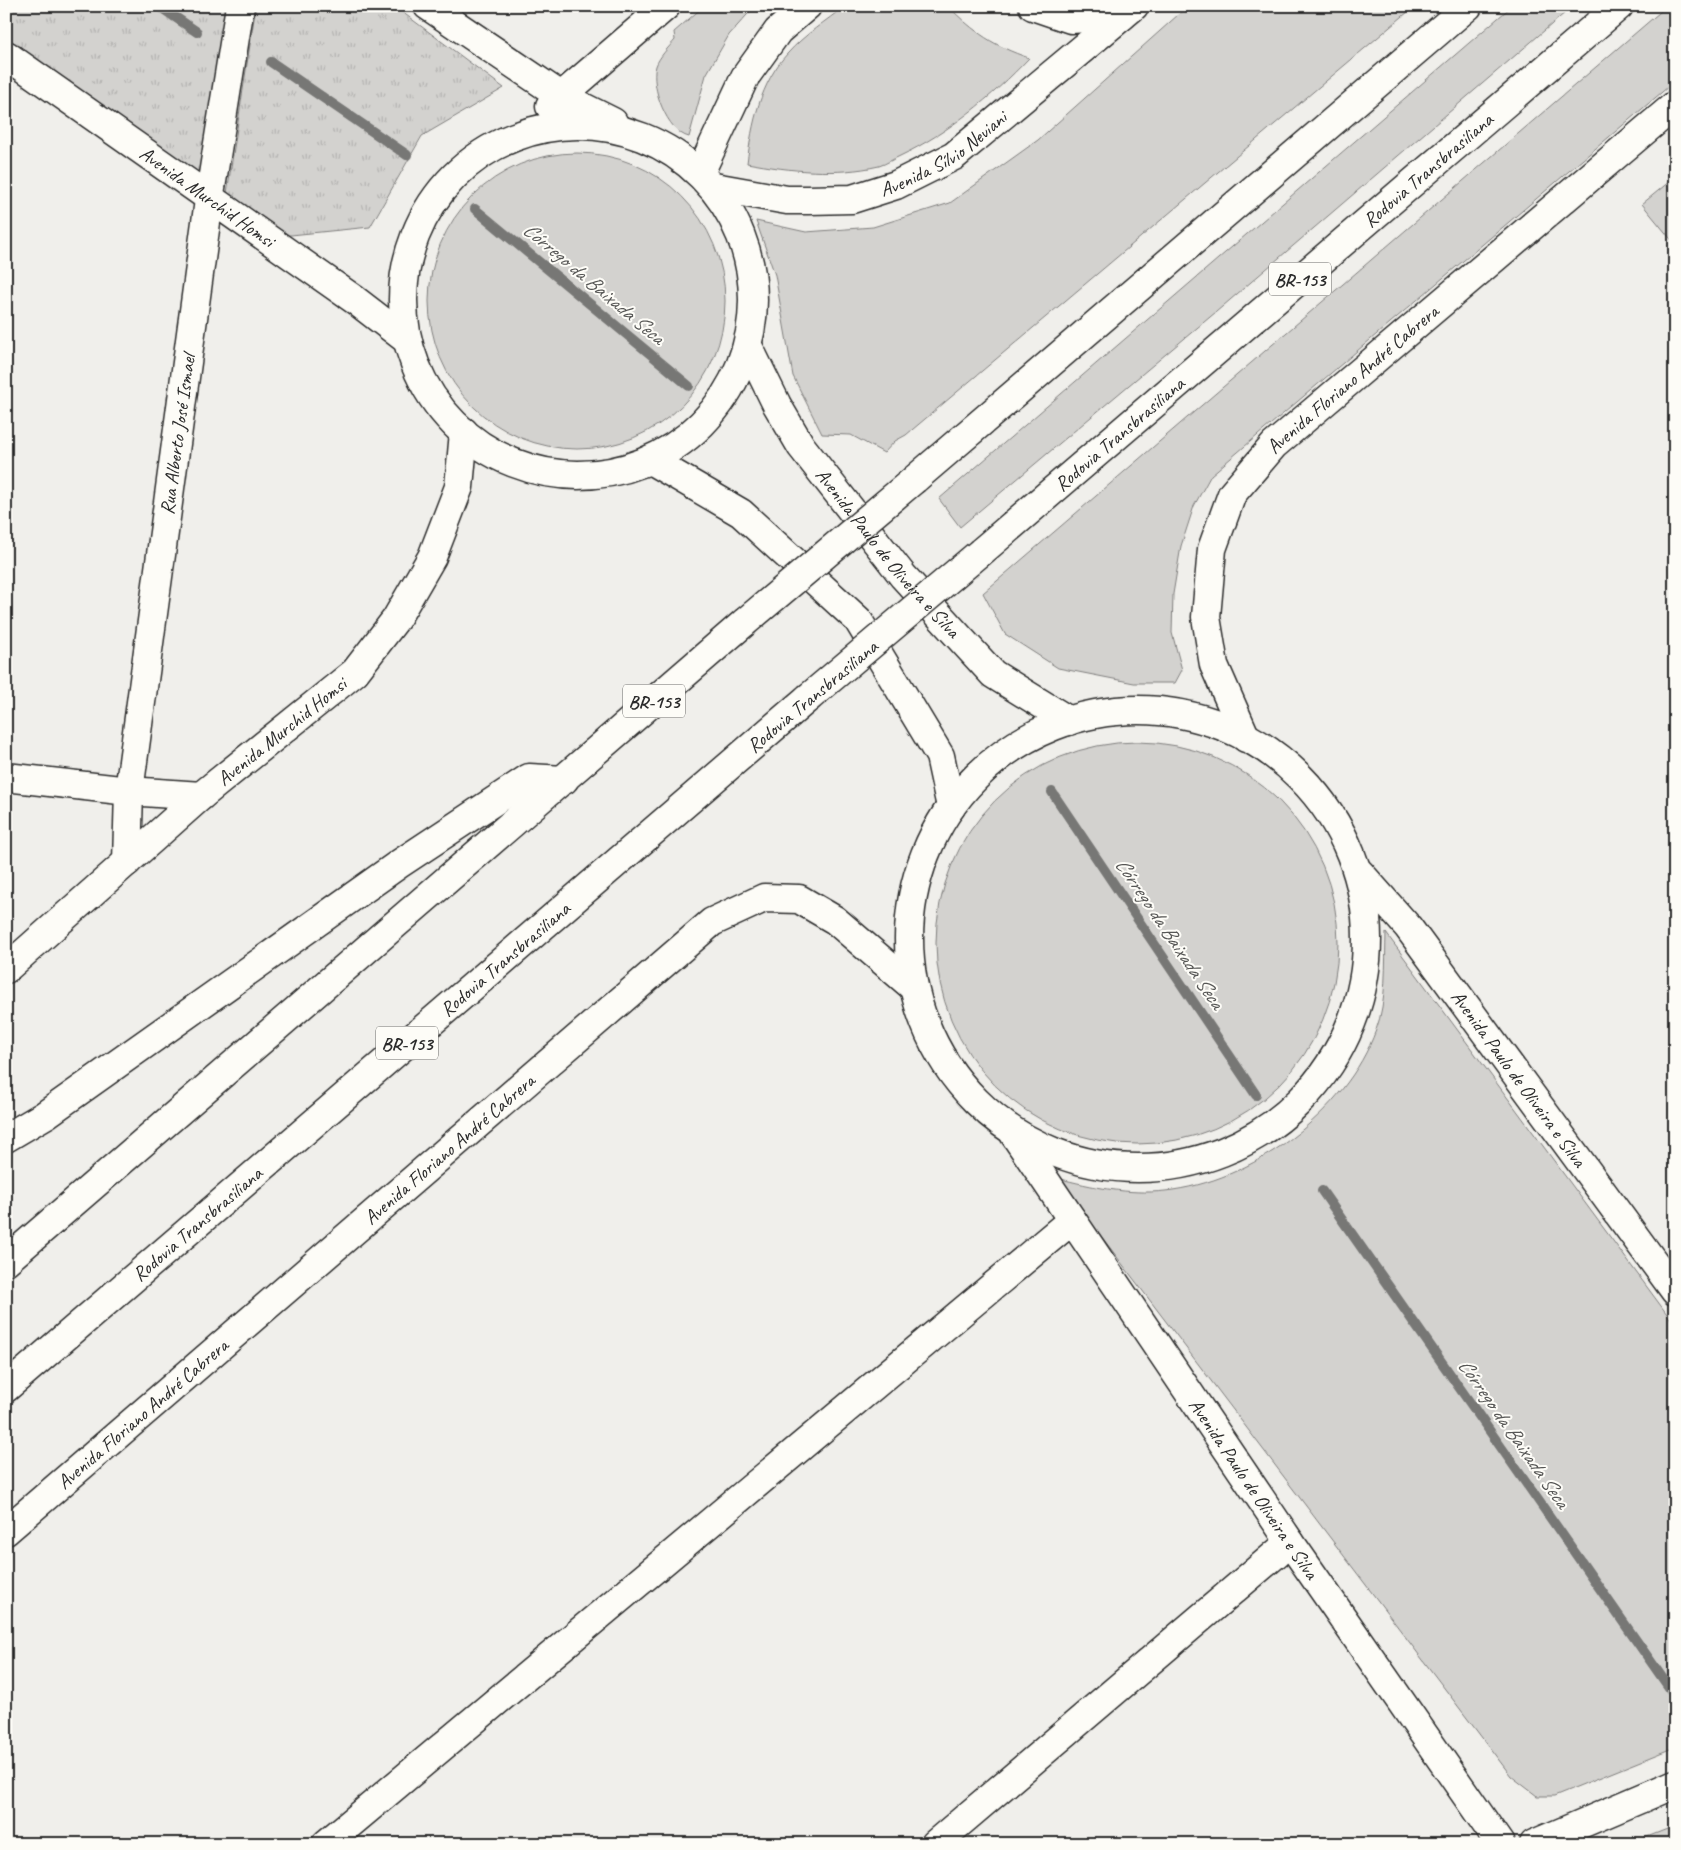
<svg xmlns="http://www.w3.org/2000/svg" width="1681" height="1850" viewBox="0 0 1681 1850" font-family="Caveat,sans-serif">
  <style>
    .green { fill: #d3d2cf; stroke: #7f7e7d }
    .park { fill: url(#park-tufts); stroke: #7f7e7d }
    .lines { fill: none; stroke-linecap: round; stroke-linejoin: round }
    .stream { stroke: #777775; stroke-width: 10 }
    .minor-casing { stroke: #2b2b2b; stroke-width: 31 }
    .secondary-casing { stroke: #2b2b2b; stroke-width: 31 }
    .motorway-casing { stroke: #2b2b2b; stroke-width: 31 }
    .minor { stroke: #fdfcf7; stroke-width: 28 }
    .secondary { stroke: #fdfcf7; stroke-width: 28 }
    .motorway { stroke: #fdfcf7; stroke-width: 28 }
    .motorway-bridge-casing { stroke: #2b2b2b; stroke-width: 31; stroke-linecap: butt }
    .motorway-bridge { stroke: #fdfcf7; stroke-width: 28 }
    .labels { text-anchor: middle; stroke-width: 4; stroke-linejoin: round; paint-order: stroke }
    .shield { fill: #fdfcf7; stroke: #6a6a68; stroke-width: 1 }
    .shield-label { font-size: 19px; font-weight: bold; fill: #2b2b2b }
    .street-label { font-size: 20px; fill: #2b2b2b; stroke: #fdfcf7 }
    .water-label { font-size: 21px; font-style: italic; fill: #575756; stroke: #fdfcf7 }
  </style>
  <defs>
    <pattern id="park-tufts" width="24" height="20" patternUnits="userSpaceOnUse" patternTransform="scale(1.25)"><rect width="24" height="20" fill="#d3d2cf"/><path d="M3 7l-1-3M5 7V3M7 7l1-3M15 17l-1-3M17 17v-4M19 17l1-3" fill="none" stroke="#b5b4b2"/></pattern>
  </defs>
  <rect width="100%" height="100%" fill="#f0efeb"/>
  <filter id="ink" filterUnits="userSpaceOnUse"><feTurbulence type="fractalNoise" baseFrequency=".02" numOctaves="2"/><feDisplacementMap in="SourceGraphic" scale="10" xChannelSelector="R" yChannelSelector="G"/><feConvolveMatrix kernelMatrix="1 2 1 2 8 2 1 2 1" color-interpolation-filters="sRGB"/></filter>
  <g filter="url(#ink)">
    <g class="green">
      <path d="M704,6H755L729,35L706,75L689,137C667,132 650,86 656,66C659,57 669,47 675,40L674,32Z"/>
      <path d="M845,6H948C975,33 994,46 1029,58C992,97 948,133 900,156C893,159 886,164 879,166C836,176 791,171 747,163C752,124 760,83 788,53C804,35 826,21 845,6Z"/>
      <path d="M1188,6H1415L906,435L895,441L884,453L851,435L822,434L793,376L775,275L756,221L806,232L873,227L950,203L1038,140Z"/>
      <path d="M1512,6H1573L1216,312L960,527L939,499Z"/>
      <path d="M1667,6H1675V81L1211,475L1194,506L1181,546L1173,594L1172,633L1182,670L1175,683H1134L1058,668L1005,634L983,593Z"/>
      <circle cx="577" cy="301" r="148"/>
      <path d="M1675,177V243H1674L1642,204Z"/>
      <circle cx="1137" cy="943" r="201"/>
      <path d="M1386,933L1675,1325V1747L1554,1796H1537L1511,1776L1057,1178C1092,1187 1129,1195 1165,1191C1251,1182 1346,1113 1376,1030C1387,1001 1385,964 1386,933Z"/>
      <path d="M1675,1826V1844H1629Z"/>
    </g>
    <g class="park">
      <path d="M6,6H226L200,185L6,40Z"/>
      <path d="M256,6H394L504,88L422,136L370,227L271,237L225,206Z"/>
    </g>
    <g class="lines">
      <g class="stream">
        <path d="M159,6L197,32"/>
        <path d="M271,62L407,155"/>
        <path d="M475,209L689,386"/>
        <path d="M1052,792L1256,1095"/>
        <path d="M1322,1191L1675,1696"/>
      </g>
      <g class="minor-casing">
        <g id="minor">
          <path d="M6,777L129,791L201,796"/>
          <path id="s1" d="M127,862L129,791L209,200L240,6"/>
          <path d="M326,1844L1072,1220"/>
          <path d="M935,1844L1290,1542"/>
          <path d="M1534,1844L1675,1784"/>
        </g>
      </g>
      <g class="secondary-casing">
        <g id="secondary">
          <path d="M428,6L561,96L613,122"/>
          <path d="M1033,6L1071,19L1122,16"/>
          <path id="s2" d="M6,55L355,300L407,340"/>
          <path d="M550,106L666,6"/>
          <circle cx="578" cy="300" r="175"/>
          <path d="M700,173L745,77L778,31L807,6"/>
          <path id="s3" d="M714,187L787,200H808L852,199L896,185L954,156L1134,6"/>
          <path id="s4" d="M748,346L777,405L801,446L903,576L993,674L1069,721"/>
          <path d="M650,460L741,513L858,620L940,756L951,807"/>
          <circle cx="1138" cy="939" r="229"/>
          <path id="s5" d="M1246,738L1214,665L1206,617L1212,549L1232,494L1274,445L1675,105"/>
          <path id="s6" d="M1360,873L1408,927L1675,1291"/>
          <path id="s7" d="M6,969L201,796L355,672L396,619L432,557L459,487L464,432"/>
          <path id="s8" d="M1014,1134L1290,1542L1500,1844"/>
          <path id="s9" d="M6,1531L712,922L764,898L799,899L835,920L913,987"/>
        </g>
      </g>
      <g class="motorway-casing">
        <g id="motorway">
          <path d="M915,479L1468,6"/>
          <path id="s10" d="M981,552L1619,6"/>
          <path d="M6,1138L45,1115L399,864L529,778L564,780"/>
          <path d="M6,1261L745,622"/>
          <path id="s11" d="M6,1388L808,698"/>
        </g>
      </g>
      <use href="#minor" class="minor"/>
      <use href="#secondary" class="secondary"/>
      <use href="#motorway" class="motorway"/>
      <g class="motorway-bridge-casing">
        <g id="motorway-bridge">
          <path d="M745,622L915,479"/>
          <path d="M808,698L981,552"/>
        </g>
      </g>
      <use href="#motorway-bridge" class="motorway-bridge"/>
    </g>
  </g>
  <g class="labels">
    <g class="shield">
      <rect x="1269" y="262.5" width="62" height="33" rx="4"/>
      <rect x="623" y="684.5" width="62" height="33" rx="4"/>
      <rect x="376" y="1026.5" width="62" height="33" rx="4"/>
    </g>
    <g class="shield-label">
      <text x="1300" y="286">BR-153</text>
      <text x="654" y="708">BR-153</text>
      <text x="407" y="1050">BR-153</text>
    </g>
    <g class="street-label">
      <text dy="7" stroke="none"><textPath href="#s3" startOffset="242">Avenida Sílvio Neviani</textPath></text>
      <text dy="7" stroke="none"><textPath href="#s10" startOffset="588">Rodovia Transbrasiliana</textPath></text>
      <text dy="7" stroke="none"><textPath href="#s2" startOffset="246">Avenida Murchid Homsi</textPath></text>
      <text dy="7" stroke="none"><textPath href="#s5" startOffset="422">Avenida Floriano André Cabrera</textPath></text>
      <text dy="7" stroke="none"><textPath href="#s10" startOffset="182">Rodovia Transbrasiliana</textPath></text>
      <text dy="7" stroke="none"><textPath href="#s1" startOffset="431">Rua Alberto José Ismael</textPath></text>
      <text dy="7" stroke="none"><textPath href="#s4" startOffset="251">Avenida Paulo de Oliveira e Silva</textPath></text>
      <text transform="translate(812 696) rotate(-40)" y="7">Rodovia Transbrasiliana</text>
      <text dy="7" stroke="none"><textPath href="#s7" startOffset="364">Avenida Murchid Homsi</textPath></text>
      <text dy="7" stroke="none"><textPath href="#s11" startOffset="658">Rodovia Transbrasiliana</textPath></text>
      <text dy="7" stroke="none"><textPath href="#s6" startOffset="260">Avenida Paulo de Oliveira e Silva</textPath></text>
      <text dy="7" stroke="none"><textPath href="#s9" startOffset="585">Avenida Floriano André Cabrera</textPath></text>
      <text dy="7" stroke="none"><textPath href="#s11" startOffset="252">Rodovia Transbrasiliana</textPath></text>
      <text dy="7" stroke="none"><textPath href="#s9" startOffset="180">Avenida Floriano André Cabrera</textPath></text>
      <text dy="7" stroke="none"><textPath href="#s8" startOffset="428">Avenida Paulo de Oliveira e Silva</textPath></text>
    </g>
    <g class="water-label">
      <text transform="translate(594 283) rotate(40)" y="7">Córrego da Baixada Seca</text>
      <text transform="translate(1170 933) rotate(56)" y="7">Córrego da Baixada Seca</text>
      <text transform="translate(1514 1433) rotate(55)" y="7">Córrego da Baixada Seca</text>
    </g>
  </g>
  <rect width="1681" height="1850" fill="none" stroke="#fdfcf7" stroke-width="25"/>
  <rect x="12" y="12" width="1656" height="1825" fill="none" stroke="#2b2b2b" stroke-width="2" filter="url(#ink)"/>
</svg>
